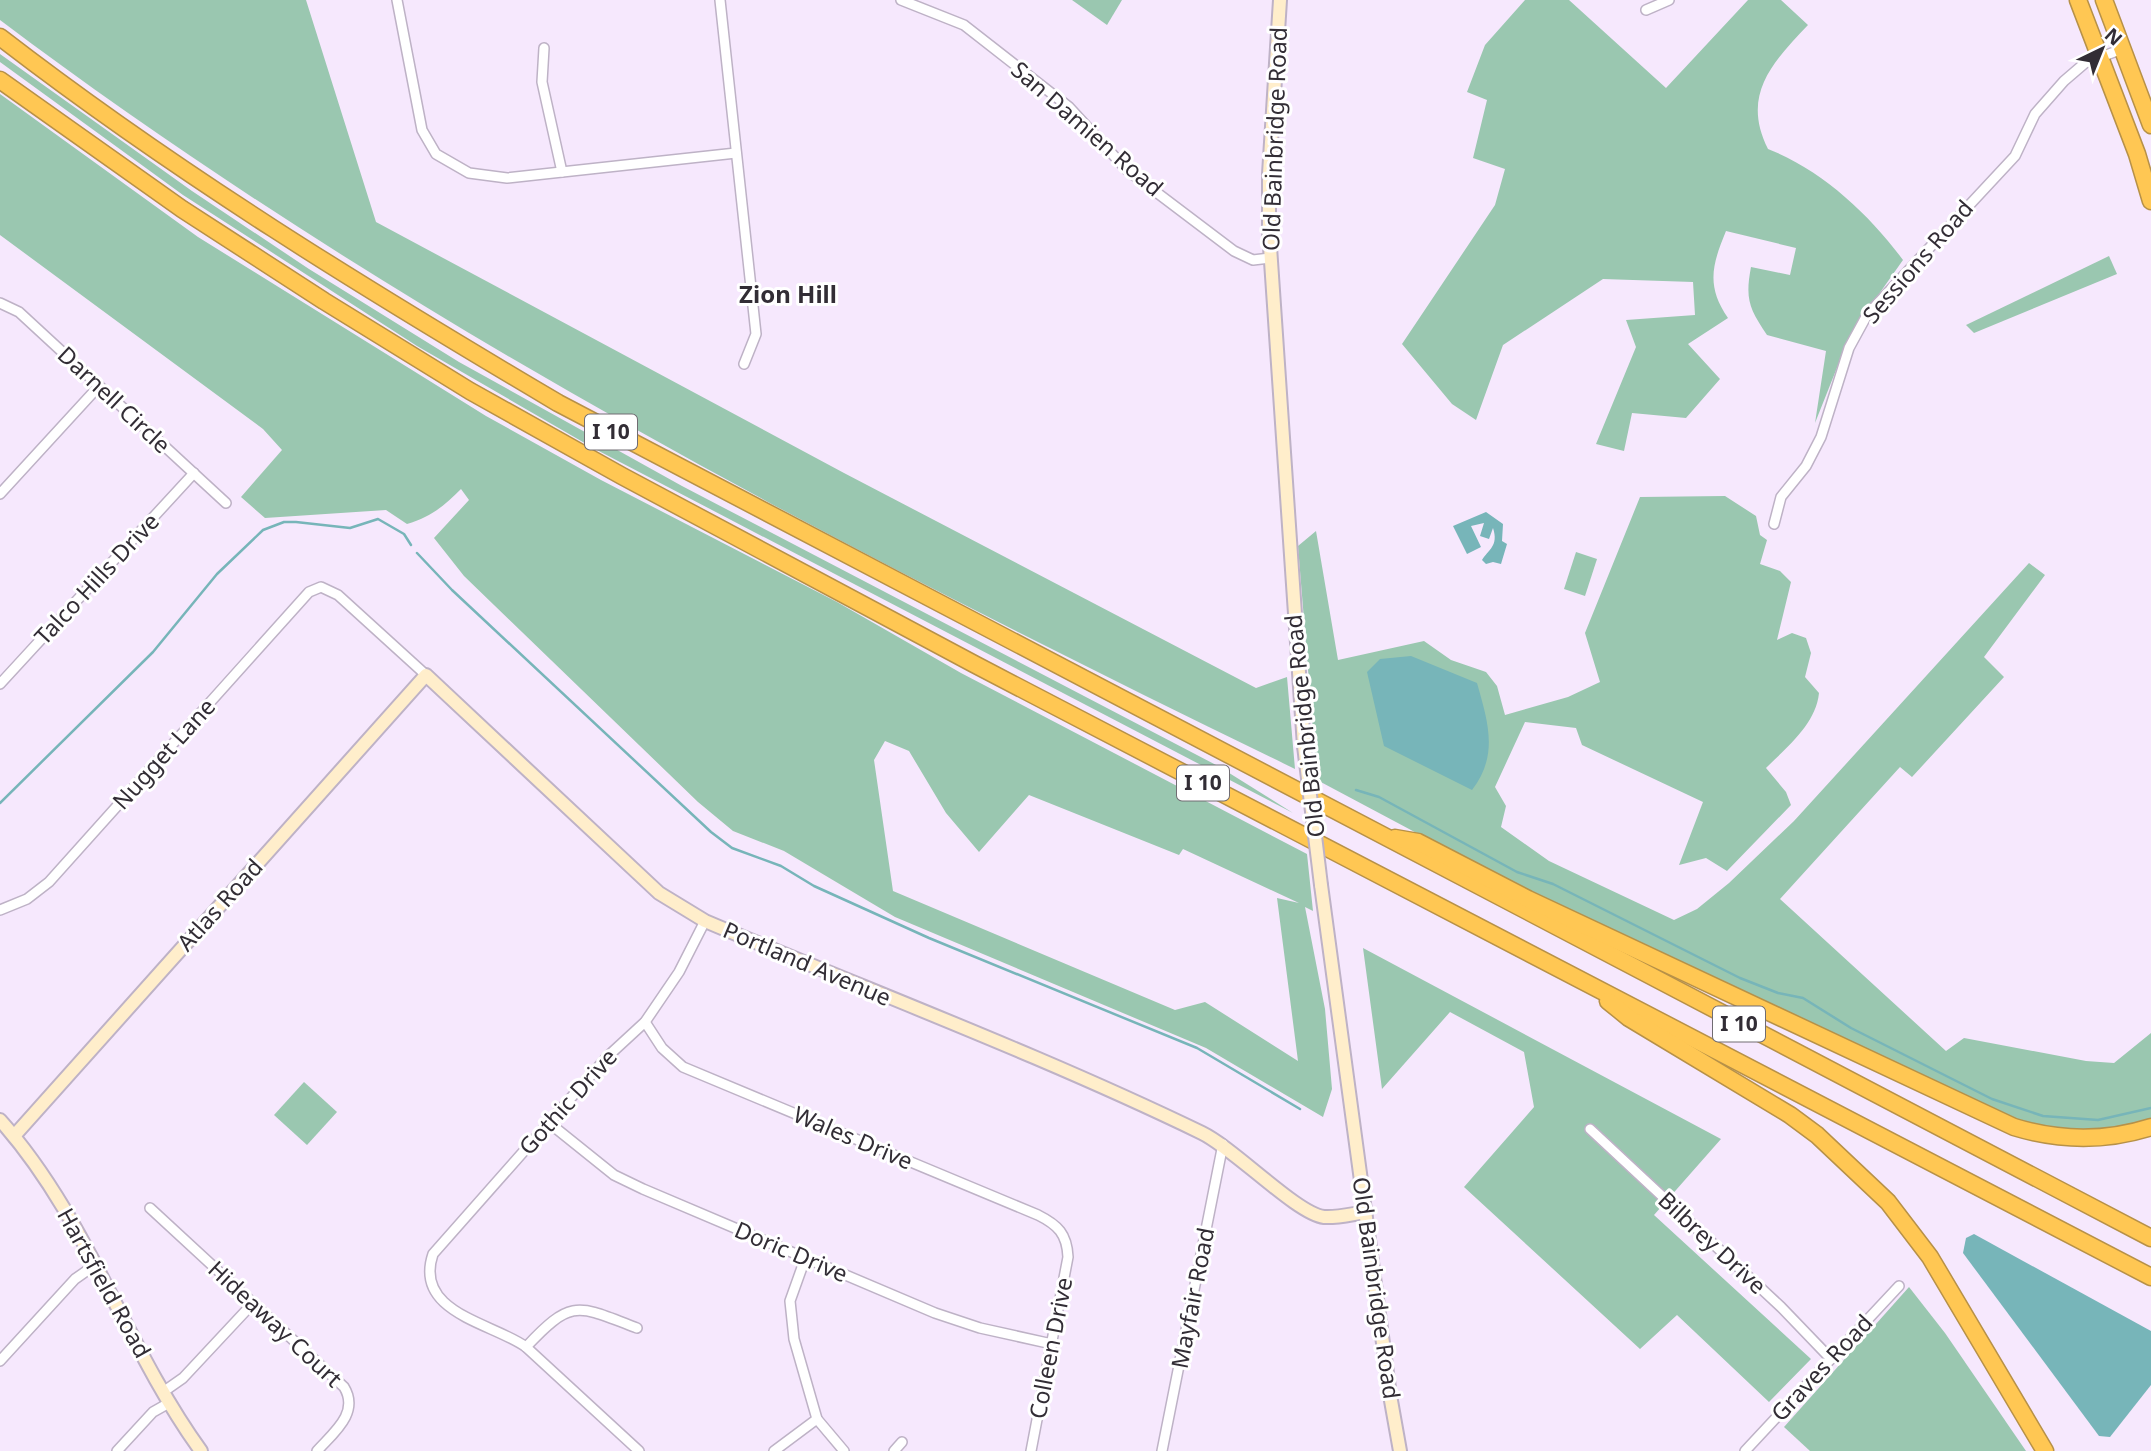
<svg xmlns="http://www.w3.org/2000/svg" width="2151" height="1451" viewBox="0 0 2151 1451" font-family="'Noto Sans',sans-serif">
  <style>
    .green { fill: #9ac7b0; fill-rule: evenodd }
    .water { fill: #77b5b9 }
    .lines { fill: none; stroke-linecap: round; stroke-linejoin: round }
    .stream { stroke: #77b5b9; stroke-width: 2.5 }
    .street-casing { stroke: #beb2c6; stroke-width: 12 }
    .secondary-casing { stroke: #beb2c6; stroke-width: 16 }
    .highway-casing { stroke: #b79148; stroke-width: 19 }
    .street { stroke: #fff; stroke-width: 9 }
    .secondary { stroke: #ffeecb; stroke-width: 12 }
    .highway { stroke: #ffc753; stroke-width: 16 }
    .secondary-bridge-casing { stroke: #beb2c6; stroke-width: 16; stroke-linecap: butt }
    .secondary-bridge { stroke: #ffeecb; stroke-width: 12 }
    .labels { text-anchor: middle; stroke-width: 6; stroke-linejoin: round; paint-order: stroke }
    .shield { fill: #fff; stroke: #706c72; stroke-width: 2 }
    .shield-label { font-size: 21px; font-weight: bold; fill: #322d35 }
    .street-label { font-size: 23px; fill: #322d35; stroke: #fff }
    .neighbourhood-label { font-size: 24px; font-weight: bold; fill: #322d35; stroke: #fff }
  </style>
  <rect width="100%" height="100%" fill="#f6e8fd"/>
  <g class="green">
    <path d="M0,0H306L376,222L844,473L1256,688L1287,677L1295,769C846,551 400,321 0,20Z"/>
    <path d="M1072,0H1122L1107,25Z"/>
    <path d="M1525,0H1569L1666,88L1748,0H1781L1808,25C1772,63 1741,95 1768,149C1822,170 1869,214 1903,260L1850,335L1815,423L1826,351L1767,335C1749,308 1745,299 1751,267L1790,275L1796,248L1726,231C1712,265 1706,286 1728,318L1688,344L1720,379L1686,418L1632,413L1624,451L1596,444L1636,347L1626,320L1695,315L1693,282L1603,279L1503,345L1476,420L1452,404L1402,344L1495,205L1505,169L1473,158L1487,100L1467,92L1485,45Z"/>
    <path d="M0,54L192,191L309,269L459,362L682,486L1218,766L1293,813L595,449L417,346L183,195L0,62Z"/>
    <path d="M0,94L198,237L486,416L601,480L837,602L961,673L1307,854L1313,911L1305,907L1325,1009L1332,1089L1323,1117L1206,1048L895,917L784,851L733,831L698,802L464,576L434,538L469,500L461,489C444,506 431,517 407,524L386,510L265,518L241,497L282,450L263,429L0,235ZM885,741L909,751L946,813L979,852L1029,795L1179,855L1183,849L1299,903L1277,898L1298,1061L1205,1002L1175,1010L893,891L874,760Z"/>
    <path d="M2109,256L2117,274L1974,333L1966,325Z"/>
    <path d="M1725,496L1756,516L1760,535L1767,540L1760,564L1780,571L1791,582L1777,640L1792,633L1806,638L1811,653L1805,677L1819,693C1816,724 1787,747 1766,768L1786,792L1791,805L1727,871L1706,858L1679,865L1703,802L1582,745L1576,728L1525,722L1495,787L1506,806L1501,827L1549,861L1674,920L1697,909L1729,883L1794,821L2029,563L2045,575L1984,657L2004,677L1912,777L1900,767L1780,899L1946,1051L1964,1038L2086,1061L2114,1063L2151,1033V1124L2111,1134L2034,1129L1597,929L1317,780L1298,546L1316,531L1338,660L1424,641L1451,660L1486,672L1497,686L1505,715L1568,697L1600,682L1585,633L1640,497Z"/>
    <path d="M1576,552L1597,559L1585,596L1564,589Z"/>
    <path d="M1363,948L1721,1139L1654,1215L1811,1359L1769,1402L1677,1315L1640,1349L1464,1187L1534,1107L1524,1052L1450,1012L1382,1089Z"/>
    <path d="M304,1082L337,1112L307,1145L274,1115Z"/>
    <path d="M1909,1287L1945,1333L2026,1451H1810L1784,1427Z"/>
  </g>
  <g class="water">
    <path d="M1486,512L1503,524L1502,541L1507,544L1501,564L1493,562L1486,564L1482,560C1488,550 1499,546 1493,528L1489,539L1480,536L1484,523L1471,526L1481,547L1467,554L1453,526Z"/>
    <path d="M1411,656L1477,683C1488,722 1499,755 1472,790L1384,746L1367,672L1380,659Z"/>
    <path d="M1974,1234L2151,1331V1385L2110,1437L2099,1436L1963,1253L1966,1238Z"/>
  </g>
  <g class="lines">
    <g class="stream">
      <path d="M417,553L452,590L711,832L732,848L781,866L814,886L929,938L1197,1048L1300,1109"/>
      <path d="M1356,790L1379,797L1517,872L1553,884L1740,978L1778,993L1803,998L1851,1028L1992,1099L2043,1116L2098,1120L2151,1108"/>
      <path d="M0,803L153,652L217,574L263,530L284,522H296L350,528L378,519L404,534L411,545"/>
    </g>
    <g class="street-casing">
      <g id="street">
        <path d="M397,0L422,130L436,154L469,173L507,178L736,153"/>
        <path d="M720,0L756,334L744,364"/>
        <path d="M901,0L964,25L1069,107L1127,170L1234,251L1253,260L1270,258"/>
        <path d="M1646,10L1669,0"/>
        <path d="M544,48L542,82L562,172"/>
        <path d="M0,303L19,312L226,503"/>
        <path d="M0,494L99,386"/>
        <path d="M1774,524L1781,497L1806,466L1821,437L1849,348L1867,315L2015,156L2035,114L2064,81L2085,63L2125,48"/>
        <path d="M0,684L194,473"/>
        <path d="M0,910L27,899L49,882L309,592L321,587L338,595L426,675"/>
        <path d="M645,1022L662,1048L683,1067L1038,1215C1058,1225 1067,1234 1068,1257L1031,1451"/>
        <path d="M548,1122L614,1175L643,1189L935,1313L980,1328L1052,1344"/>
        <path d="M1590,1129L1781,1307L1831,1359"/>
        <path d="M150,1208L344,1387C360,1413 333,1433 317,1451"/>
        <path d="M805,1259L790,1301L794,1339L817,1419L844,1451"/>
        <path d="M526,1347C572,1298 577,1305 637,1328"/>
        <path d="M0,1361L75,1279L95,1265"/>
        <path d="M163,1392L183,1378L253,1303"/>
        <path d="M117,1451L153,1412L169,1403"/>
        <path d="M639,1451L526,1347C493,1323 413,1313 433,1254L607,1057L645,1022L679,972L705,921"/>
        <path d="M774,1451L817,1419"/>
        <path d="M894,1451L902,1442"/>
        <path d="M1162,1451L1223,1144"/>
        <path d="M1745,1451L1899,1286"/>
      </g>
    </g>
    <g class="secondary-casing">
      <g id="secondary">
        <path d="M1280,0L1269,174V232L1304,746"/>
        <path d="M1321,885L1390,1395L1400,1451"/>
        <path d="M0,1120C87,1217 125,1346 201,1451"/>
        <path d="M14,1136L426,675L659,893L705,921C870,991 1041,1055 1202,1133C1235,1149 1297,1214 1324,1217C1337,1218 1352,1214 1366,1212"/>
      </g>
    </g>
    <g class="highway-casing">
      <g id="highway">
        <path d="M2078,0L2137,154L2151,201"/>
        <path d="M2104,0L2151,125"/>
        <path d="M0,37C176,173 367,290 558,403L2151,1238"/>
        <path d="M0,80L182,209L324,301L470,391L622,476L974,664L2151,1277"/>
        <path d="M1395,838L1418,842L1528,899L2014,1127C2060,1141 2104,1142 2151,1127"/>
        <path d="M1608,1001L1629,1018L1790,1115L1817,1135L1888,1202L1930,1257L2045,1451"/>
      </g>
    </g>
    <use href="#street" class="street"/>
    <use href="#secondary" class="secondary"/>
    <use href="#highway" class="highway"/>
    <g class="secondary-bridge-casing">
      <path id="secondary-bridge" d="M1304,746L1321,885"/>
    </g>
    <use href="#secondary-bridge" class="secondary-bridge"/>
  </g>
  <g class="labels">
    <g class="shield">
      <rect x="585" y="414.5" width="52" height="35" rx="5"/>
      <rect x="1177" y="765.5" width="52" height="35" rx="5"/>
      <rect x="1713" y="1006.5" width="52" height="35" rx="5"/>
    </g>
    <g class="shield-label">
      <text x="611" y="439">I 10</text>
      <text x="1203" y="790">I 10</text>
      <text x="1739" y="1031">I 10</text>
    </g>
    <g class="street-label">
      <text transform="translate(1087 129) rotate(41)" y="8">San Damien Road</text>
      <text transform="translate(1275 139) rotate(-88)" y="8">Old Bainbridge Road</text>
      <text transform="translate(1918 262) rotate(-49)" y="8">Sessions Road</text>
      <text transform="translate(114 400) rotate(43)" y="8">Darnell Circle</text>
      <text transform="translate(97 579) rotate(-47)" y="8">Talco Hills Drive</text>
      <text transform="translate(1305 726) rotate(-96)" y="8">Old Bainbridge Road</text>
      <text transform="translate(164 754) rotate(-48)" y="8">Nugget Lane</text>
      <text transform="translate(220 905) rotate(-48)" y="8">Atlas Road</text>
      <text transform="translate(807 964) rotate(23)" y="8">Portland Avenue</text>
      <text transform="translate(568 1102) rotate(-48)" y="8">Gothic Drive</text>
      <text transform="translate(853 1138) rotate(23)" y="8">Wales Drive</text>
      <text transform="translate(1712 1243) rotate(43)" y="8">Bilbrey Drive</text>
      <text transform="translate(791 1252) rotate(23)" y="8">Doric Drive</text>
      <text transform="translate(104 1283) rotate(61)" y="8">Hartsfield Road</text>
      <text transform="translate(1376 1288) rotate(82)" y="8">Old Bainbridge Road</text>
      <text transform="translate(1193 1298) rotate(-79)" y="8">Mayfair Road</text>
      <text transform="translate(275 1324) rotate(43)" y="8">Hideaway Court</text>
      <text transform="translate(1051 1348) rotate(-79)" y="8">Colleen Drive</text>
      <text transform="translate(1822 1368) rotate(-47)" y="8">Graves Road</text>
    </g>
    <g class="neighbourhood-label">
      <text x="788" y="303">Zion Hill</text>
    </g>
  </g>
  <g transform="translate(2102 49) rotate(43)" stroke="#ffffff" stroke-width="5" paint-order="stroke">
  <path d="M0-5L12 26L0 18L-12 26Z" fill="#322d35"/>
  <text y="-10" font-size="19" font-weight="bold" text-anchor="middle" fill="#322d35">N</text>
  </g>
</svg>
